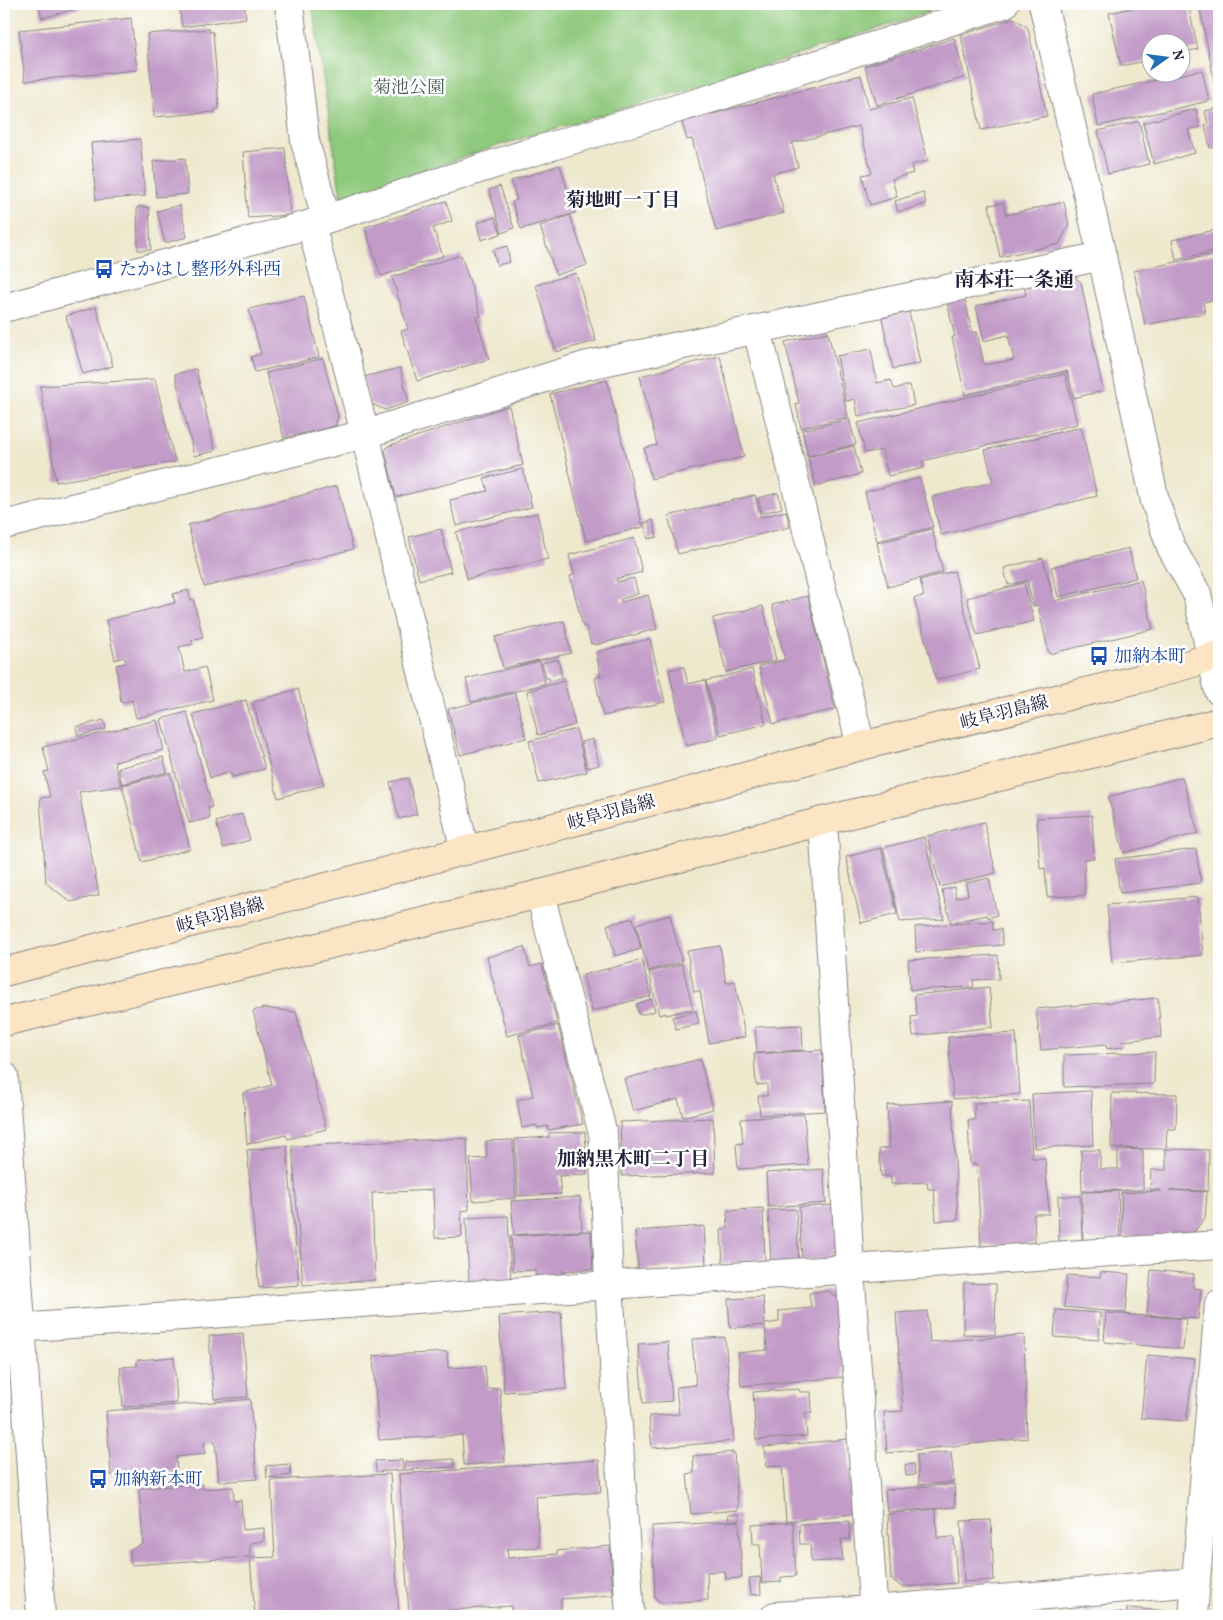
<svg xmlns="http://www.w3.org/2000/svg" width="1223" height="1620" viewBox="0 0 1223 1620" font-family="Vollkorn,'Noto Serif JP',serif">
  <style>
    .green { fill: #8fc97d; stroke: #58765c }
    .building { fill: #c29bc8 }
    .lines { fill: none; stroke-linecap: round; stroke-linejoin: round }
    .minor-casing { stroke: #888584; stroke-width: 30 }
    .tertiary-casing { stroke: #888584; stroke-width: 30 }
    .secondary-casing { stroke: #888584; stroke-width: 30 }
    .minor { stroke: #fff; stroke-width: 28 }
    .tertiary { stroke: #fff; stroke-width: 28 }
    .secondary { stroke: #fce5c4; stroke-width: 28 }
    .labels { text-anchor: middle; stroke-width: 5; stroke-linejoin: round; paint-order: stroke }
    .park-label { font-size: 18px; fill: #485c52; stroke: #fff }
    .transit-label { font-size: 18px; fill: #164399; stroke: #fff; text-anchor: start }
    .street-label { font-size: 18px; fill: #22223b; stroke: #fff }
    .neighbourhood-label { font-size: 19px; font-weight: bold; fill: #22223b; stroke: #fff }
    .quarter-label { font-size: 20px; font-weight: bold; fill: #22223b; stroke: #fff }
  </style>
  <rect width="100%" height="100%" fill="#fff"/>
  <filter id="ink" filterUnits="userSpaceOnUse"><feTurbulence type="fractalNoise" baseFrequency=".02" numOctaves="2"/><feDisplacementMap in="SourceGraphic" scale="10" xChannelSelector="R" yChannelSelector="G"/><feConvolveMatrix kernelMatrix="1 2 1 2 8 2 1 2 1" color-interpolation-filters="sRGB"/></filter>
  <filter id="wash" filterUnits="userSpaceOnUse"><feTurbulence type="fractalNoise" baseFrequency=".0096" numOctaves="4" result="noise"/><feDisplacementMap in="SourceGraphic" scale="20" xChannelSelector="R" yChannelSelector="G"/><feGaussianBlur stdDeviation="1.12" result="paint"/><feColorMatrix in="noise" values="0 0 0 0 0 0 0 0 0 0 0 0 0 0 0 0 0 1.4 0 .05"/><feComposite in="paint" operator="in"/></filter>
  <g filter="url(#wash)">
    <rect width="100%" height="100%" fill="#eee8cd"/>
    <path class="green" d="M312,4H927L929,12L717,81L500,145L341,198Z"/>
    <g id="blocks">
      <g class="building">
        <path d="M38,4H96L42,18Z"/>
        <path d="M179,4H244L246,18L182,27Z"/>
        <path d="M1150,4H1188L1198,49L1180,53V42H1150V60L1121,66L1109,13Z"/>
        <path d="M1199,4H1219V95H1217Z"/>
        <path d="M131,18L137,70L25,81L19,30Z"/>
        <path d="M1014,18L1028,28L1047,116L981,130L961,35Z"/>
        <path d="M209,29V32H213L219,109H215V112L154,117L147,34Z"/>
        <path d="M954,38L965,77L877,105L865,66Z"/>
        <path d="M1202,70L1209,101L1098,126L1092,94Z"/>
        <path d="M861,75L869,109L912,98L928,161L911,165L913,173L892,179L897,197L870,205L862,175L872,173L859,126L792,143L798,167L773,174L784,213L716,231L692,139L687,140L682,122Z"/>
        <path d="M1219,108V146L1210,148L1205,125L1208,124L1205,111Z"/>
        <path d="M1196,109L1200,127L1188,130L1195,153L1154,164L1143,123Z"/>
        <path d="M1139,121L1149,164L1108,174L1098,131Z"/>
        <path d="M140,139L145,196L96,200L91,143Z"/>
        <path d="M285,148L290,215L248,218L243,152Z"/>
        <path d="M185,158L188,194L156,197L153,161Z"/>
        <path d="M560,165L575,213L521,229L512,202L517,200L511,181Z"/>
        <path d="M500,186L514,228L502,233L489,190Z"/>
        <path d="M923,192L926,204L898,212L895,201Z"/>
        <path d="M446,201L452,221L433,228L443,256L381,276L365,227Z"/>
        <path d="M1064,202L1069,225L1059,244L1000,257L989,205L1003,203L1006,215Z"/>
        <path d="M180,205L187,237L165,243L157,211Z"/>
        <path d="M137,207H149L151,250H138Z"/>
        <path d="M570,215L587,265L556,275L540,226Z"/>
        <path d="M495,217L501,234L481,240L477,223Z"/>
        <path d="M1219,229V250L1176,260L1172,240Z"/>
        <path d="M507,246L510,262L497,265L493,250Z"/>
        <path d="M1219,253V299L1203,302L1205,313L1145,325L1134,271Z"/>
        <path d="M461,255L481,316L476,317L489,359L417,381L401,331L408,329L392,277Z"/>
        <path d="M576,273L596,341L556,352L536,285Z"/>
        <path d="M1073,276L1081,282L1103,391L1073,398L1067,371L965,395L952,337H955L947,302L965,299L972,333L977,332L984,365L1014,360L1008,335L984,341L976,306L1026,295L1024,286Z"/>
        <path d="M304,296L319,357L255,372L251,357L261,354L249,309Z"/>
        <path d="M96,307L113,366L83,374L66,316Z"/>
        <path d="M909,312L920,363L893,369L882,318Z"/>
        <path d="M828,332L848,417L801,428L796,404L799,403L785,342Z"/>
        <path d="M871,349L877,383L891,380L894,389L910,385L914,405L858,416L855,399L846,401L837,356Z"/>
        <path d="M720,356L744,457L651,479L644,448L657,445L640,376Z"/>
        <path d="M323,358L338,416L335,426L284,438L266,373Z"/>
        <path d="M400,368L409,402L385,410L370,403L363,377Z"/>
        <path d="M196,369L215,451L194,456L175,374Z"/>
        <path d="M1065,374L1077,424L922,461L924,468L888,476L882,450L865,453L858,423Z"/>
        <path d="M155,379L175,462L56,482L40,386Z"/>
        <path d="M607,380L643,527L586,541L550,394Z"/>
        <path d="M509,406L523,465L396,497L385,451L388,446Z"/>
        <path d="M849,419L856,444L808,456L802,430Z"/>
        <path d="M1081,427L1097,496L941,535L932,497L993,482L985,450Z"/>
        <path d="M854,446L861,474L816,486L808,457Z"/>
        <path d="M523,469L532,507L456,526L450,500L488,491L484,478Z"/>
        <path d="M920,478L933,527L877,541L865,492Z"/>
        <path d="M337,486L353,549L204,587L188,525Z"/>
        <path d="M778,493L782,508L762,513L758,498Z"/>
        <path d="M755,495L761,517L786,511L790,527L678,554L668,516Z"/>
        <path d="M537,513L548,559L467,579L456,532Z"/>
        <path d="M653,520L657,537L648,539L644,523Z"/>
        <path d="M441,529L451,572L419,580L409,537Z"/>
        <path d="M932,529L943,572L888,587L877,543Z"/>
        <path d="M634,538L642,572L616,579L617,582L634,578L638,594L621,599V602L648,595L657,629L595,645V643L591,644L586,626L583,627L570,576L574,575L569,555Z"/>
        <path d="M1129,548L1136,578L1058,597L1051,567Z"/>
        <path d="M1043,558L1054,601L1141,580L1153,629L1049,654L1038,605L1033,606L1027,581L1008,585L1004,568Z"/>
        <path d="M954,571L980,669L936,680L914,598L924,596L920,580Z"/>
        <path d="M1024,583L1034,621L977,635L967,598Z"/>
        <path d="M188,590L191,600L193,599L203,637L192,640L193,644L179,647L185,672L205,667L213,700L136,718L132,700L121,703L116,665L126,663L124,657L115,660L106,620L175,603L173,594Z"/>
        <path d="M808,596L835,709L773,724L759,666L785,660L772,605Z"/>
        <path d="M763,606L776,660L726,672L713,618Z"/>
        <path d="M564,621L571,653L503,668L495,637Z"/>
        <path d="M650,639L665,702L603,716L595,678L601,676L596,652Z"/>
        <path d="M558,659L562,678L550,681L549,678H546L542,663Z"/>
        <path d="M540,661L545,684L471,702L466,679Z"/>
        <path d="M684,667L688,684L705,680L718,738L686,746L669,670Z"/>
        <path d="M752,669L766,724L720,735L706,681Z"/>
        <path d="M564,681L575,725L538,735L527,691Z"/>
        <path d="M298,689L324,785L278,798L253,702Z"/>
        <path d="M515,693L526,738L460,755L448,709Z"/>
        <path d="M246,700L265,769L232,777L230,772L210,778L193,714Z"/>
        <path d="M187,712L212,807L208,808L210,818L189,823L161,719Z"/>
        <path d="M104,720L106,729L78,736L76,727Z"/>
        <path d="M157,720L164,750L114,762L121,786L79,792L99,895L71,902L46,883L40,798L50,797L44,772L49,771L43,747Z"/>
        <path d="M576,729L587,772L539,783L529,741Z"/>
        <path d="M593,739L599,765L587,768L581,742Z"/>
        <path d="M163,757L167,772L122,784L118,768Z"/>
        <path d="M170,773L190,849L142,862L122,785Z"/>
        <path d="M1182,777L1198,833L1124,853L1108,797Z"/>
        <path d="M408,778L417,814L399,819L390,782Z"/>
        <path d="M242,814L250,840L223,848L216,822Z"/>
        <path d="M1092,815L1094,858L1084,859L1085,895L1047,897L1045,868L1040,869L1037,818Z"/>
        <path d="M984,822L996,873L940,887L927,836Z"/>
        <path d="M924,837L944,919L900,922L883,848Z"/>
        <path d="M881,848L897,914L861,923L846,857Z"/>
        <path d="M1196,849L1201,883L1120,893L1115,859Z"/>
        <path d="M989,878L997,915L988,918L987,915L951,923L942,890L954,887L956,898L968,895L966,883Z"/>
        <path d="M1198,897L1203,955L1112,963L1107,905Z"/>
        <path d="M670,915L682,962L648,971L636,924Z"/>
        <path d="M633,918L641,949L615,956L607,925Z"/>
        <path d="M993,921V930L1001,929L1003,945L916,952L915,927Z"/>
        <path d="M720,946L726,983L735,981L745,1037L709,1043L700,991L694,992L687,951Z"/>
        <path d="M524,947L530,967L542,964L557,1023L507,1036L487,957Z"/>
        <path d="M998,955L999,979L973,980L974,987L910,990L908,960Z"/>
        <path d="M642,960L651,996L592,1011L583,975Z"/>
        <path d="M682,964L693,1009L666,1015V1013L659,1015L649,972Z"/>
        <path d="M989,987L993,1027L913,1036L911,1017L917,1016L914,995Z"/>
        <path d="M1158,998L1161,1037L1122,1041L1123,1047L1107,1049L1106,1044L1041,1050L1036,1009Z"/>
        <path d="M652,999L655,1011L639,1015L636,1004Z"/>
        <path d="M264,1008L296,1012L326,1129L288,1139L286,1135L247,1144L243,1093L272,1085L253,1011Z"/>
        <path d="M696,1011L699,1024L676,1029L672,1017Z"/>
        <path d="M558,1025L583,1124L548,1130V1126L537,1128V1125L522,1128L517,1100L533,1096L519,1035Z"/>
        <path d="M802,1025L803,1050L757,1053L755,1027Z"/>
        <path d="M1016,1033L1020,1094L953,1099L948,1037Z"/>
        <path d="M822,1050L825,1111L760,1115L758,1096H767V1084L756,1085L754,1054Z"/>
        <path d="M1155,1052L1154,1084L1064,1087V1055Z"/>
        <path d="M700,1059L713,1109L683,1117L678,1099L633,1111L624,1079Z"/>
        <path d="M1091,1091L1093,1145L1034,1148L1032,1094Z"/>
        <path d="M1112,1093L1177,1094L1176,1129H1167L1166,1149L1111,1148Z"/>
        <path d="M952,1101L958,1220L936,1221L934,1189H928L927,1182L891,1184V1176H881L879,1149L889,1148L887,1105Z"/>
        <path d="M1029,1101L1032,1158H1045L1049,1214H1034L1035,1243L981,1246L977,1164H970L968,1120H975L974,1103Z"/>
        <path d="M804,1114L808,1165L738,1169L736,1144L743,1143L741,1119Z"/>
        <path d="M713,1118L715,1173L622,1176L620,1122Z"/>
        <path d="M585,1132L587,1174L559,1176L561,1194L518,1196L515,1139L549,1137V1133Z"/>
        <path d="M467,1138L469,1210L461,1211L462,1237L435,1238L433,1190L372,1193L375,1280L303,1285L292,1146Z"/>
        <path d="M513,1140L516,1198L473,1201L470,1159L487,1158L486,1141Z"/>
        <path d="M287,1146L299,1285L259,1288L247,1150Z"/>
        <path d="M1118,1149L1143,1150V1190L1082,1191L1081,1150H1100V1169H1118Z"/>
        <path d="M1166,1149L1209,1150L1208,1191L1169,1190L1207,1192L1205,1218L1194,1232L1161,1234V1237H1122L1121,1193L1161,1191V1190H1150L1151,1170H1166Z"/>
        <path d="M823,1169L826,1203L768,1207L766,1173Z"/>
        <path d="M1118,1191L1120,1239L1083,1240L1082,1192Z"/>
        <path d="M1058,1196H1080L1082,1240L1059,1241Z"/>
        <path d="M580,1197L582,1231L514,1235L511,1201Z"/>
        <path d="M835,1205L838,1248L827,1259L802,1261L799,1207Z"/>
        <path d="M763,1208L765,1261L723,1264L721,1229L728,1228L727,1211Z"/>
        <path d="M796,1209L799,1263L771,1264L768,1210Z"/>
        <path d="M508,1216L511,1281L469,1283L466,1218Z"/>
        <path d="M704,1226L706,1265L638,1270L635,1231Z"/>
        <path d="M591,1231L593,1269L563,1271L564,1280L536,1282L535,1270L513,1271L511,1236Z"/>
        <path d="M1151,1270L1194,1274L1193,1288L1201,1289L1198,1319L1147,1315Z"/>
        <path d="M1101,1272L1129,1274L1126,1313L1064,1307L1067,1275L1100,1277Z"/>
        <path d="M964,1283L996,1284L995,1335L963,1334Z"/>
        <path d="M828,1291L838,1298L844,1377L741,1386L738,1353L767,1350L765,1325L730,1328L728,1299L763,1297L765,1324L779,1322V1311L811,1308L809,1293Z"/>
        <path d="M1056,1310L1100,1313L1099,1340L1054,1337Z"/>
        <path d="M927,1311L930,1342L1024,1335L1027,1438L887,1453L884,1412L903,1411L896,1313Z"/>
        <path d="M561,1312L566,1389L504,1392L499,1316Z"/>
        <path d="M1106,1313L1186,1319L1183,1349L1104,1342Z"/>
        <path d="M243,1333L248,1397L214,1399L209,1336Z"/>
        <path d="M725,1337L734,1441L652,1448L649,1416L679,1414L676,1387L696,1385L692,1339Z"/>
        <path d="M668,1342L672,1401L643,1403L638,1344Z"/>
        <path d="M447,1352L448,1368L485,1366L487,1389L500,1388L505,1462L464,1465L462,1435L379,1440L373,1356Z"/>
        <path d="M1147,1355L1195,1359L1186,1421L1141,1418Z"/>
        <path d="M174,1357L177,1403L123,1407L120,1367L137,1366V1360Z"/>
        <path d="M799,1389L800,1392H811L812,1413H805L807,1436L756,1440L753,1392Z"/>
        <path d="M250,1399L257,1479L219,1482L215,1442L204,1443L205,1454L176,1457L177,1471L111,1475L106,1411Z"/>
        <path d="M848,1439L853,1514L786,1521L782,1466L766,1467L764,1447Z"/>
        <path d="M734,1452L738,1510L691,1514L687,1474L694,1473L693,1456Z"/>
        <path d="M951,1452L954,1482L919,1485L917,1455Z"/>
        <path d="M454,1459V1467L405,1470V1462Z"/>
        <path d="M402,1460L403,1470L376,1472L375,1461Z"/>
        <path d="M599,1460L601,1492L536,1497L539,1547L507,1549L508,1558L557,1554V1551L610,1546L613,1595L561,1599V1610L512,1613L511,1606L409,1613L399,1474Z"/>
        <path d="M290,1464L291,1475L267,1478L266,1466Z"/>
        <path d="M914,1464L915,1475L906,1476L905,1465Z"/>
        <path d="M390,1474L399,1616H255L250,1558L275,1557L271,1480Z"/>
        <path d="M203,1484V1489L233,1487L234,1501L241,1500L243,1530L264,1528V1541L250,1543V1557L131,1565L130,1550L143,1544L139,1488Z"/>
        <path d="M954,1484L955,1507L887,1512L885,1490Z"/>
        <path d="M936,1509L937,1538L954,1537L957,1583L902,1587L891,1579L887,1514Z"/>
        <path d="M728,1514H739L740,1520L729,1521Z"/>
        <path d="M991,1520L994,1580L964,1582L961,1521Z"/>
        <path d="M739,1521L742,1578L726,1579L725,1571L707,1572L708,1600L662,1603L655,1598L652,1526Z"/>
        <path d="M849,1521L850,1539H841L843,1560L811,1562L810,1544H800L799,1524Z"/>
        <path d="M793,1522L796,1576L781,1577V1582L762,1583L760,1544H753L752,1525Z"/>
        <path d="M760,1577L761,1594L751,1595L749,1578Z"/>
        <path d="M1127,1608L1169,1611V1616H1127Z"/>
        <path d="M1085,1610L1123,1613L1122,1616H1084Z"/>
      </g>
    </g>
  </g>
  <g filter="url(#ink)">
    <use href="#blocks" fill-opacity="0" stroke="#888584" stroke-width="1"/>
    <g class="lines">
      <g class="minor-casing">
        <g id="minor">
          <path d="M289,4L305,141L326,219"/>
          <path d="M1043,4L1102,256L1155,501L1171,547L1197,594L1219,691"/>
          <path d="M311,224L365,434L465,851"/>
          <path d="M4,308L311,224L525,154L726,94L1004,4"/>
          <path d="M757,330L861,746"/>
          <path d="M4,525L365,434L584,366L1102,256"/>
          <path d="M823,821L850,1268L874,1616"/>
          <path d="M540,894L603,1134L609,1285L630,1616"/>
          <path d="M4,1329L609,1285L1219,1245"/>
          <path d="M775,1616L873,1610L1196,1582"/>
          <path d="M1193,1616L1219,1304"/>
        </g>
      </g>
      <g class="tertiary-casing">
        <path id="tertiary" d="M4,1076L41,1616"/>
      </g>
      <g class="secondary-casing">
        <g id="secondary">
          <path d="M4,972L861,746L1139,679L1219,655"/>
          <path d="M4,1022L540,894L823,821L1219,722"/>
        </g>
      </g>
      <use href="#minor" class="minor"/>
      <use href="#tertiary" class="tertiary"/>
      <use href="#secondary" class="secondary"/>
    </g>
  </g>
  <defs>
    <g id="bus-bare" transform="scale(1.5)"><path d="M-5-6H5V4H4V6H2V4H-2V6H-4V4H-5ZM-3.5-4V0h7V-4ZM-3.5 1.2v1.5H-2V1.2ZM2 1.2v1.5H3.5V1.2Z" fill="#1a4fb4" stroke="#fff" stroke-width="2.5" paint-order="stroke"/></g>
  </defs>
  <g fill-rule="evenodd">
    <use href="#bus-bare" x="104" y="269"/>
    <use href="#bus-bare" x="1099" y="656"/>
    <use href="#bus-bare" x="98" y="1479"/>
  </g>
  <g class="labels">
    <g class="park-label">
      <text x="409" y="93">菊池公園</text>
    </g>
    <g class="transit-label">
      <text x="119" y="275">たかはし整形外科西</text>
      <text x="1114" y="662">加納本町</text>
      <text x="113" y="1485">加納新本町</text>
    </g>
    <g class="street-label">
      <text transform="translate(1004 712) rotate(-14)" y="6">岐阜羽島線</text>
      <text transform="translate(611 812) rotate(-15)" y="6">岐阜羽島線</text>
      <text transform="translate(220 915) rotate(-15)" y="6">岐阜羽島線</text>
    </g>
    <g class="neighbourhood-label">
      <text x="623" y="206">菊地町一丁目</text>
      <text x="633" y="1165">加納黒木町二丁目</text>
    </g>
    <g class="quarter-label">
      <text x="1014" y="286">南本荘一条通</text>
    </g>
  </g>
  <rect width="1223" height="1620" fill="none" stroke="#fff" stroke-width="20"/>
  <g transform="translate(1166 58) rotate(76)"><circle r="24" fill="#ffffff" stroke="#a7a7b1"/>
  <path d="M0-4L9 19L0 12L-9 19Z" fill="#1f6fb2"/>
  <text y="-8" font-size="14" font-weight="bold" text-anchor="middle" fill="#22223b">N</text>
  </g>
</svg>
